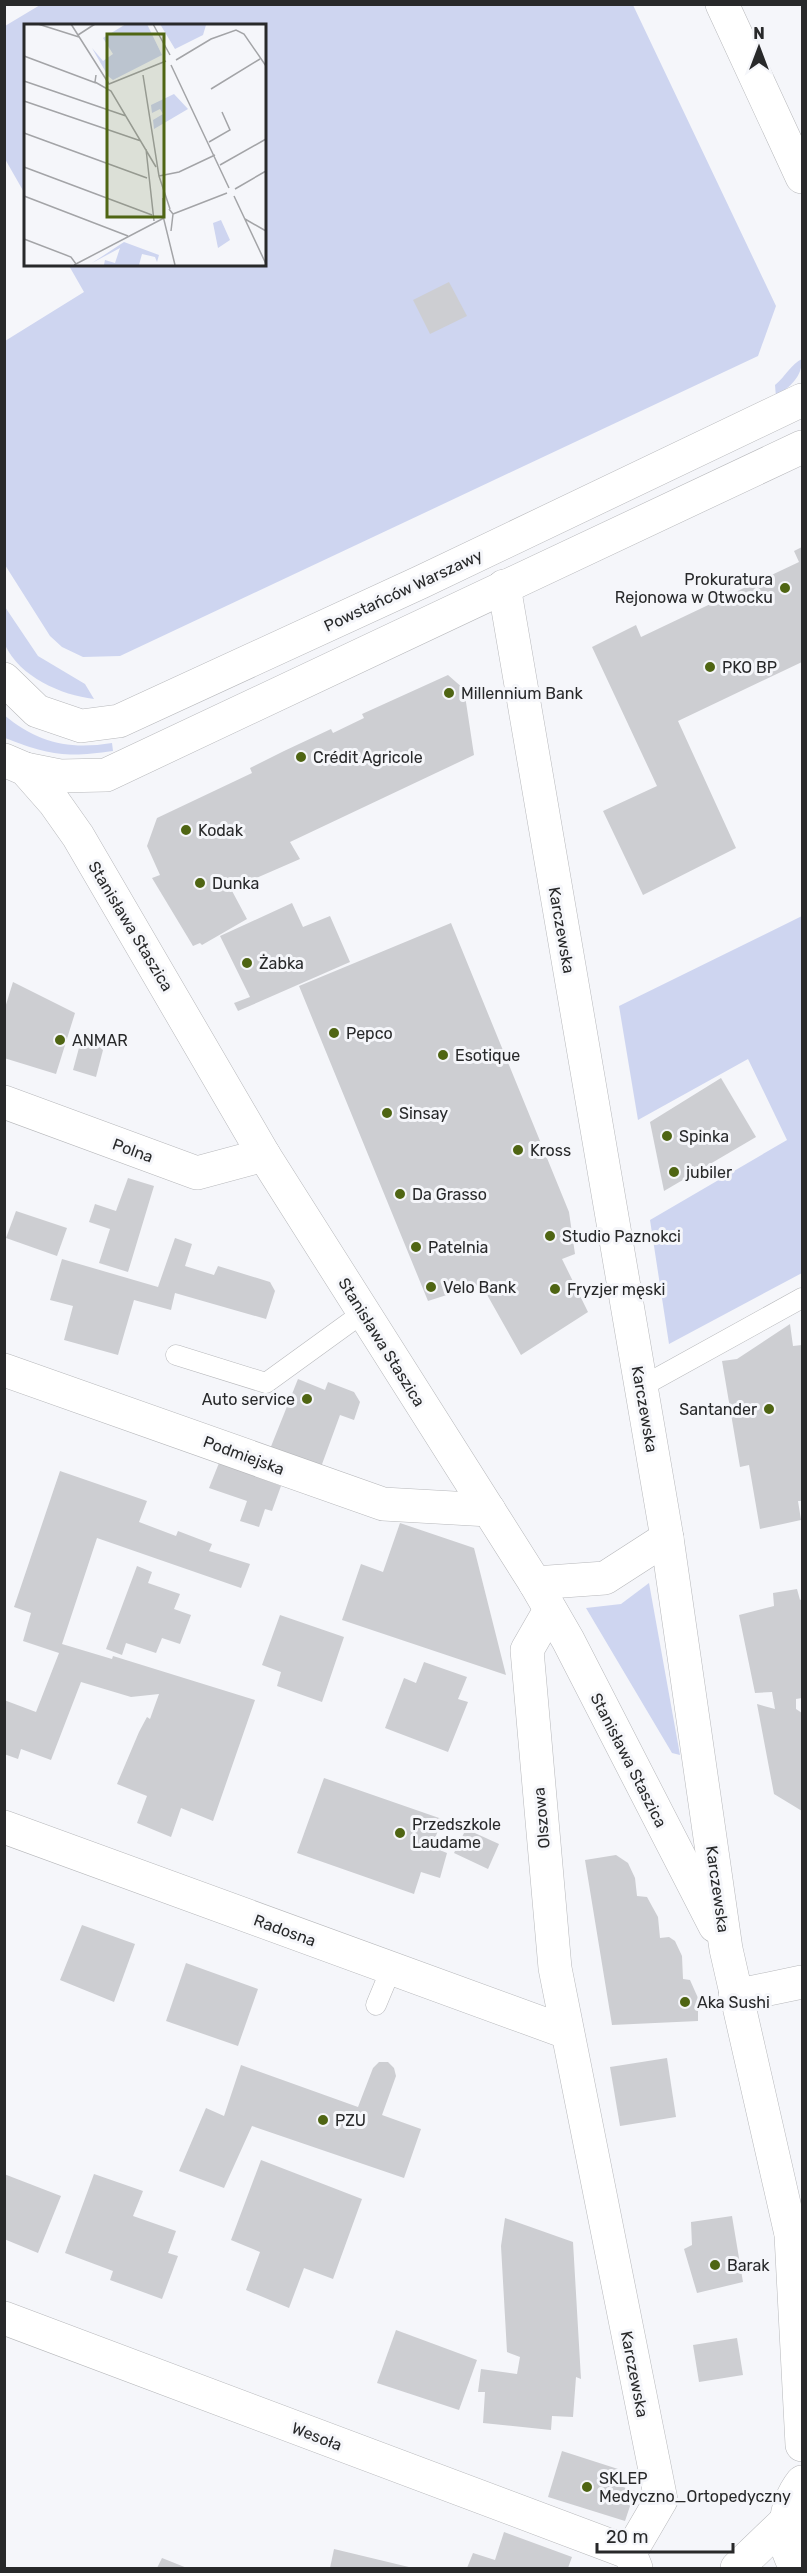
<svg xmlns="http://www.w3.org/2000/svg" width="807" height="2573" viewBox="0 0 807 2573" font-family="Rubik,sans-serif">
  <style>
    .green { fill: #ced5f0 }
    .building { fill: #cdced2 }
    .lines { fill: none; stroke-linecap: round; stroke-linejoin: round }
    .lane-casing { stroke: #b7b8bb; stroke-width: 21 }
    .street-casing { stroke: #b7b8bb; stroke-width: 34 }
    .secondary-casing { stroke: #b7b8bb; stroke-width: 34 }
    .lane { stroke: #fff; stroke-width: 20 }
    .street { stroke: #fff; stroke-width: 33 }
    .secondary { stroke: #fff; stroke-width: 33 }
    .poi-dot { fill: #4f6513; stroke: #f5f6fa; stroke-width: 2 }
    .labels { text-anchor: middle; stroke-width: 6; stroke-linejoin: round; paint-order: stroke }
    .poi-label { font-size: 16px; fill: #28292a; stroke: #f5f6fa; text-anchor: start }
    .street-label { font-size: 16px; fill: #28292a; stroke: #f5f6fa }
    .inset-road { fill: none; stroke: #a3a4a7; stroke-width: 1.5 }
    .view { fill: #4f6513; fill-opacity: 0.15; stroke: #4f6513; stroke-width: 3 }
    .inset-edge { fill: none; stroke: #28292a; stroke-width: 3 }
  </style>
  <rect width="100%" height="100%" fill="#f5f6fa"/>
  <g class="green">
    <path d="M40,5H633L776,306L758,356L120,656L83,657L62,647L50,636L5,565V341L84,292L68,264H264V26H26L25,194L5,159V26Z"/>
    <path d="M802,359C802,378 790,386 776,397L775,385C785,377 792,363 802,359Z"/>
    <path d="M5,607L38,656L85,684L94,699C61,695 20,677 5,645C1,635 4,618 5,607Z"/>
    <path d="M4,715C38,743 69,750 112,743L113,751C66,758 49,755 5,738Z"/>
    <path d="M802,916V1273L669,1344L650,1220L787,1140L748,1059L638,1120L619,1006Z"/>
    <path d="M649,1583L680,1755L672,1753L586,1608L621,1604Z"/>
  </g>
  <g class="building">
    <path d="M449,282L467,316L430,334L413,300Z"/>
    <path d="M802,547V662L678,721L736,848L643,895L603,811L657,786L592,647L636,625L641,637L799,562L794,551Z"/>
    <path d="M448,675L464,689L474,755L290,842L300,859L231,889L247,919L202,945L200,943L193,946L152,878L160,875L147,846L157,818L252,773L250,768L284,751L331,729L333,733L364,718L362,714Z"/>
    <path d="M292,903L303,927L330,916L350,962L238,1011L234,1003L250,997L220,936Z"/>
    <path d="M451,923L569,1212L575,1254L562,1259L588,1312L521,1355L481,1284L428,1301L299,986Z"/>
    <path d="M13,982L75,1013L56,1074L4,1058V1011Z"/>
    <path d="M83,1033L103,1050L96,1077L73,1070Z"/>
    <path d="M721,1078L756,1137L664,1191L650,1122Z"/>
    <path d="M128,1178L154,1186L128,1272L99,1263L110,1229L89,1222L95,1204L116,1211Z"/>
    <path d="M16,1211L67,1228L57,1256L6,1238Z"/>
    <path d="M175,1238L192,1244L185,1266L214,1275L218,1266L270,1282L275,1291L266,1319L175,1293L171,1310L134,1300L118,1355L64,1340L73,1306L50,1300L62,1259L158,1287Z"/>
    <path d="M790,1324L793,1346L802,1345V1501H798L801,1520L760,1529L749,1465L740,1467L722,1361L737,1359Z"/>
    <path d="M298,1379L325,1390L328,1382L354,1392L360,1402L354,1420L340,1415L321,1467L270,1449Z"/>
    <path d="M219,1463L281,1486L272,1511L265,1509L259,1527L240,1521L247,1501L209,1488Z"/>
    <path d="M60,1471L147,1501L139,1522L176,1536L178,1531L212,1544L209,1551L250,1564L241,1588L97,1538L62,1644L112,1659L113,1656L255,1700L213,1821L181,1808L171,1837L137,1823L147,1796L117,1784L139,1732L147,1717L150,1719L159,1694L131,1697L81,1682L51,1760L21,1749L18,1759L4,1754V1700L36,1712L59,1653L23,1641L31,1613L14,1607Z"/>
    <path d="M400,1523L474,1548L506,1675L342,1620L361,1564L383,1572Z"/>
    <path d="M137,1566L152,1572L148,1583L180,1594L174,1609L191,1615L180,1644L162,1638L156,1653L126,1643L122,1655L106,1649Z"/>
    <path d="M797,1589L800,1600L802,1599V1698L796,1699V1709L802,1713V1811L774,1794L757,1704L775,1709L772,1692L755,1693L739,1615L774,1606L773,1593Z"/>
    <path d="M280,1615L344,1637L322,1702L277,1686L281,1672L262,1665Z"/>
    <path d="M424,1662L467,1677L458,1699L468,1702L448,1752L385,1728L404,1678L416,1683Z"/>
    <path d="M324,1778L442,1819L432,1847L447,1853L440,1878L421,1872L414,1894L297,1853Z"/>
    <path d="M466,1829L499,1844L488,1869L454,1853Z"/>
    <path d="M616,1855L628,1863L635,1878L637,1896L647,1897L658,1917L660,1938L669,1937L675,1941L682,1956L683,1979L690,1980L698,1998V2021L612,2025L585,1860Z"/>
    <path d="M82,1925L135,1944L114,2002L60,1980Z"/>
    <path d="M186,1963L258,1989L238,2046L166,2021Z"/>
    <path d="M667,2058L676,2117L620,2126L610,2067Z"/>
    <path d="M379,2062H388L394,2068L396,2076L382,2115L421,2129L404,2178L252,2126L224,2188L179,2171L206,2108L224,2116L241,2065L358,2107L373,2068Z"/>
    <path d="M261,2160L362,2199L333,2279L304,2268L289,2308L246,2290L260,2252L231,2240Z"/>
    <path d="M4,2174L61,2196L38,2253L4,2239Z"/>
    <path d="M94,2174L143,2191L133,2216L176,2231L168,2253L178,2256L162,2299L110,2280L113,2271L65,2253Z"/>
    <path d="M732,2216L743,2282L697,2293L684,2249L692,2245L691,2222Z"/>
    <path d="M505,2218L573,2242L581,2379L576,2377L573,2417L552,2416L551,2430L483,2423L485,2392H478L481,2369L517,2374L520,2357L507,2352L501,2246Z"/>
    <path d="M396,2330L477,2360L459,2410L377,2383Z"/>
    <path d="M737,2338L743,2375L699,2382L693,2345Z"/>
    <path d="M562,2451L618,2469L614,2484L635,2491L625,2521L548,2497Z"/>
    <path d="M504,2532L572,2557L568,2568H467L473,2553L495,2560Z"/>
    <path d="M334,2549L413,2568H330Z"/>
    <path d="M162,2558L187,2568H157Z"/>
  </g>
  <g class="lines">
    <g class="lane-casing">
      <g id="lane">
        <path d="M176,1355L266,1383L364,1312"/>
        <path d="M641,1387L802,1298"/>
        <path d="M376,2005L391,1969"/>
      </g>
    </g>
    <g class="street-casing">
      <g id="street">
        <path d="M722,4L802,177"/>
        <path d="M4,1102L197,1173L264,1155"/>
        <path d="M4,1370L383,1504L489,1510"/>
        <path d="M550,1610L527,1650L555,1968L661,2500L630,2553L636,2568"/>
        <path d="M4,1827L566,2032"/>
        <path d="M735,1996L802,1982"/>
        <path d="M4,2318L630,2553"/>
      </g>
    </g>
    <g class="secondary-casing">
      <g id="secondary">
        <path d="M504,586L667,1538L726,1949L790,2230L802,2259"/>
        <path d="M4,679L37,711L81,726L119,721L421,582L802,400"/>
        <path d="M4,760L25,769L54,802L78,836L264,1155L535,1583L568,1640L715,1926"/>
        <path d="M25,769L60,776L106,775L802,447"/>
        <path d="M535,1583L605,1578L667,1538"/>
        <path d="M791,2235L802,2445"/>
        <path d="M737,2568L784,2523"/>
        <path d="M797,2568C779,2544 784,2505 802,2482"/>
      </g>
    </g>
    <use href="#lane" class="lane"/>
    <use href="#street" class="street"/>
    <use href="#secondary" class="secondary"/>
  </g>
  <g class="poi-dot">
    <circle cx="785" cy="588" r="6"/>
    <circle cx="710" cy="667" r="6"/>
    <circle cx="449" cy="693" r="6"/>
    <circle cx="301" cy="757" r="6"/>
    <circle cx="186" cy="830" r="6"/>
    <circle cx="200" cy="883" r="6"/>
    <circle cx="247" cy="963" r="6"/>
    <circle cx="334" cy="1033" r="6"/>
    <circle cx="60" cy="1040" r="6"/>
    <circle cx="443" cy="1055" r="6"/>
    <circle cx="387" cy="1113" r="6"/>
    <circle cx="667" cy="1136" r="6"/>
    <circle cx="518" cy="1150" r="6"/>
    <circle cx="674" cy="1172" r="6"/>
    <circle cx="400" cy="1194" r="6"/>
    <circle cx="550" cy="1236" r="6"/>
    <circle cx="416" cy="1247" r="6"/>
    <circle cx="431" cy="1287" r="6"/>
    <circle cx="555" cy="1289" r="6"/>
    <circle cx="307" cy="1399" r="6"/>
    <circle cx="769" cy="1409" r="6"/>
    <circle cx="400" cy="1833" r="6"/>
    <circle cx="685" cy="2002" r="6"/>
    <circle cx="323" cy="2120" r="6"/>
    <circle cx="715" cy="2265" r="6"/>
    <circle cx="587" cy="2487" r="6"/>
  </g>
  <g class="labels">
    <g class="poi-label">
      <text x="773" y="585" text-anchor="end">Prokuratura<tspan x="773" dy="18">Rejonowa w Otwocku</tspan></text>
      <text x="722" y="673">PKO BP</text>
      <text x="461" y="699">Millennium Bank</text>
      <text x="313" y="763">Crédit Agricole</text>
      <text x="198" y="836">Kodak</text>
      <text x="212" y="889">Dunka</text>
      <text x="259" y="969">Żabka</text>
      <text x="346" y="1039">Pepco</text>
      <text x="72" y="1046">ANMAR</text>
      <text x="455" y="1061">Esotique</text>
      <text x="399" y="1119">Sinsay</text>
      <text x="679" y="1142">Spinka</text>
      <text x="530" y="1156">Kross</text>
      <text x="686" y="1178">jubiler</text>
      <text x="412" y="1200">Da Grasso</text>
      <text x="562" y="1242">Studio Paznokci</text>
      <text x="428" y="1253">Patelnia</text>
      <text x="443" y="1293">Velo Bank</text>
      <text x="567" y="1295">Fryzjer męski</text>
      <text x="295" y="1405" text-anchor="end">Auto service</text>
      <text x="757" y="1415" text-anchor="end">Santander</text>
      <text x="412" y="1830">Przedszkole<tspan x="412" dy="18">Laudame</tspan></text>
      <text x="697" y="2008">Aka Sushi</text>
      <text x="335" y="2126">PZU</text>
      <text x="727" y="2271">Barak</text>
      <text x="599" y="2484">SKLEP<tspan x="599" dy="18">Medyczno_Ortopedyczny</tspan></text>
    </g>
    <g class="street-label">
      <text transform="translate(403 590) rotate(-25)" y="6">Powstańców Warszawy</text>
      <text transform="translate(131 926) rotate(59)" y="6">Stanisława Staszica</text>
      <text transform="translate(562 930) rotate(80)" y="6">Karczewska</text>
      <text transform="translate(133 1150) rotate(20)" y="6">Polna</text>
      <text transform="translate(382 1342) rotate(58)" y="6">Stanisława Staszica</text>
      <text transform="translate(645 1409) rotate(80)" y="6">Karczewska</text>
      <text transform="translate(244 1455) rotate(20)" y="6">Podmiejska</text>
      <text transform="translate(629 1760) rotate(63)" y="6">Stanisława Staszica</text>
      <text transform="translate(541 1818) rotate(-95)" y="6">Olszowa</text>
      <text transform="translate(718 1889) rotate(82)" y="6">Karczewska</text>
      <text transform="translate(285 1930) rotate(20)" y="6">Radosna</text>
      <text transform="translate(635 2374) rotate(79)" y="6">Karczewska</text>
      <text transform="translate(317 2436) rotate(21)" y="6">Wesoła</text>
    </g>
  </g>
  <g transform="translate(24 24)">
    <rect width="242" height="242" fill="#f5f6fa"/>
    <path d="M102,0H123L138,31L89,56L84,52L68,24L79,37L89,30L79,14ZM136,0H181L182,1L179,11L151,25ZM150,70L164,85L130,105L129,96L139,90L136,85L128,89L127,81ZM197,196L206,216L194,224L189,199ZM100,218L135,231L133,238L131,233L118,230L115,241H80L81,236L91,239L96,224L68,239Z" fill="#ced5f0"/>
    <path class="inset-road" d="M14,0L55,13M47,0L85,60L142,37M129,0L146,31M54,11L71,0M0,32L72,59M152,36L187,15L212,6L220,10L242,42M147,41L205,164M72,51L71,58L87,67L132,143M119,51L135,152L146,185M0,57L102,92M187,65L236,35M0,77L117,117M0,109L123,154M185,118L206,106L198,88M122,125L130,197M196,141L242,115M0,143L128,191M135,152L155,148L191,131M211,165L242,147M0,172L104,212M210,172L242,240M139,174V192L151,241M145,185L149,190L147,207M149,190L203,169M221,195L242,207M0,215L47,233L52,240M50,241L140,194"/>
    <path class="view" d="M83,10H140V193H83Z"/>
    <rect width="242" height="242" class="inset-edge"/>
  </g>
  <rect width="807" height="2573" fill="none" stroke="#28292a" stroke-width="12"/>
  <g transform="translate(759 48)" stroke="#f5f6fa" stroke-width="4.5" paint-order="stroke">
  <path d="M0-4.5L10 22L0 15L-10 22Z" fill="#28292a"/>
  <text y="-9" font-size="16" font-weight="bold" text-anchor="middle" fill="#28292a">N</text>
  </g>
  <path d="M597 2543v9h136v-9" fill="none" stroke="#28292a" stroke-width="3"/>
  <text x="606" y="2543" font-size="18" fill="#28292a" stroke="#f5f6fa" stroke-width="4.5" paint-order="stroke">20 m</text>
</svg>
